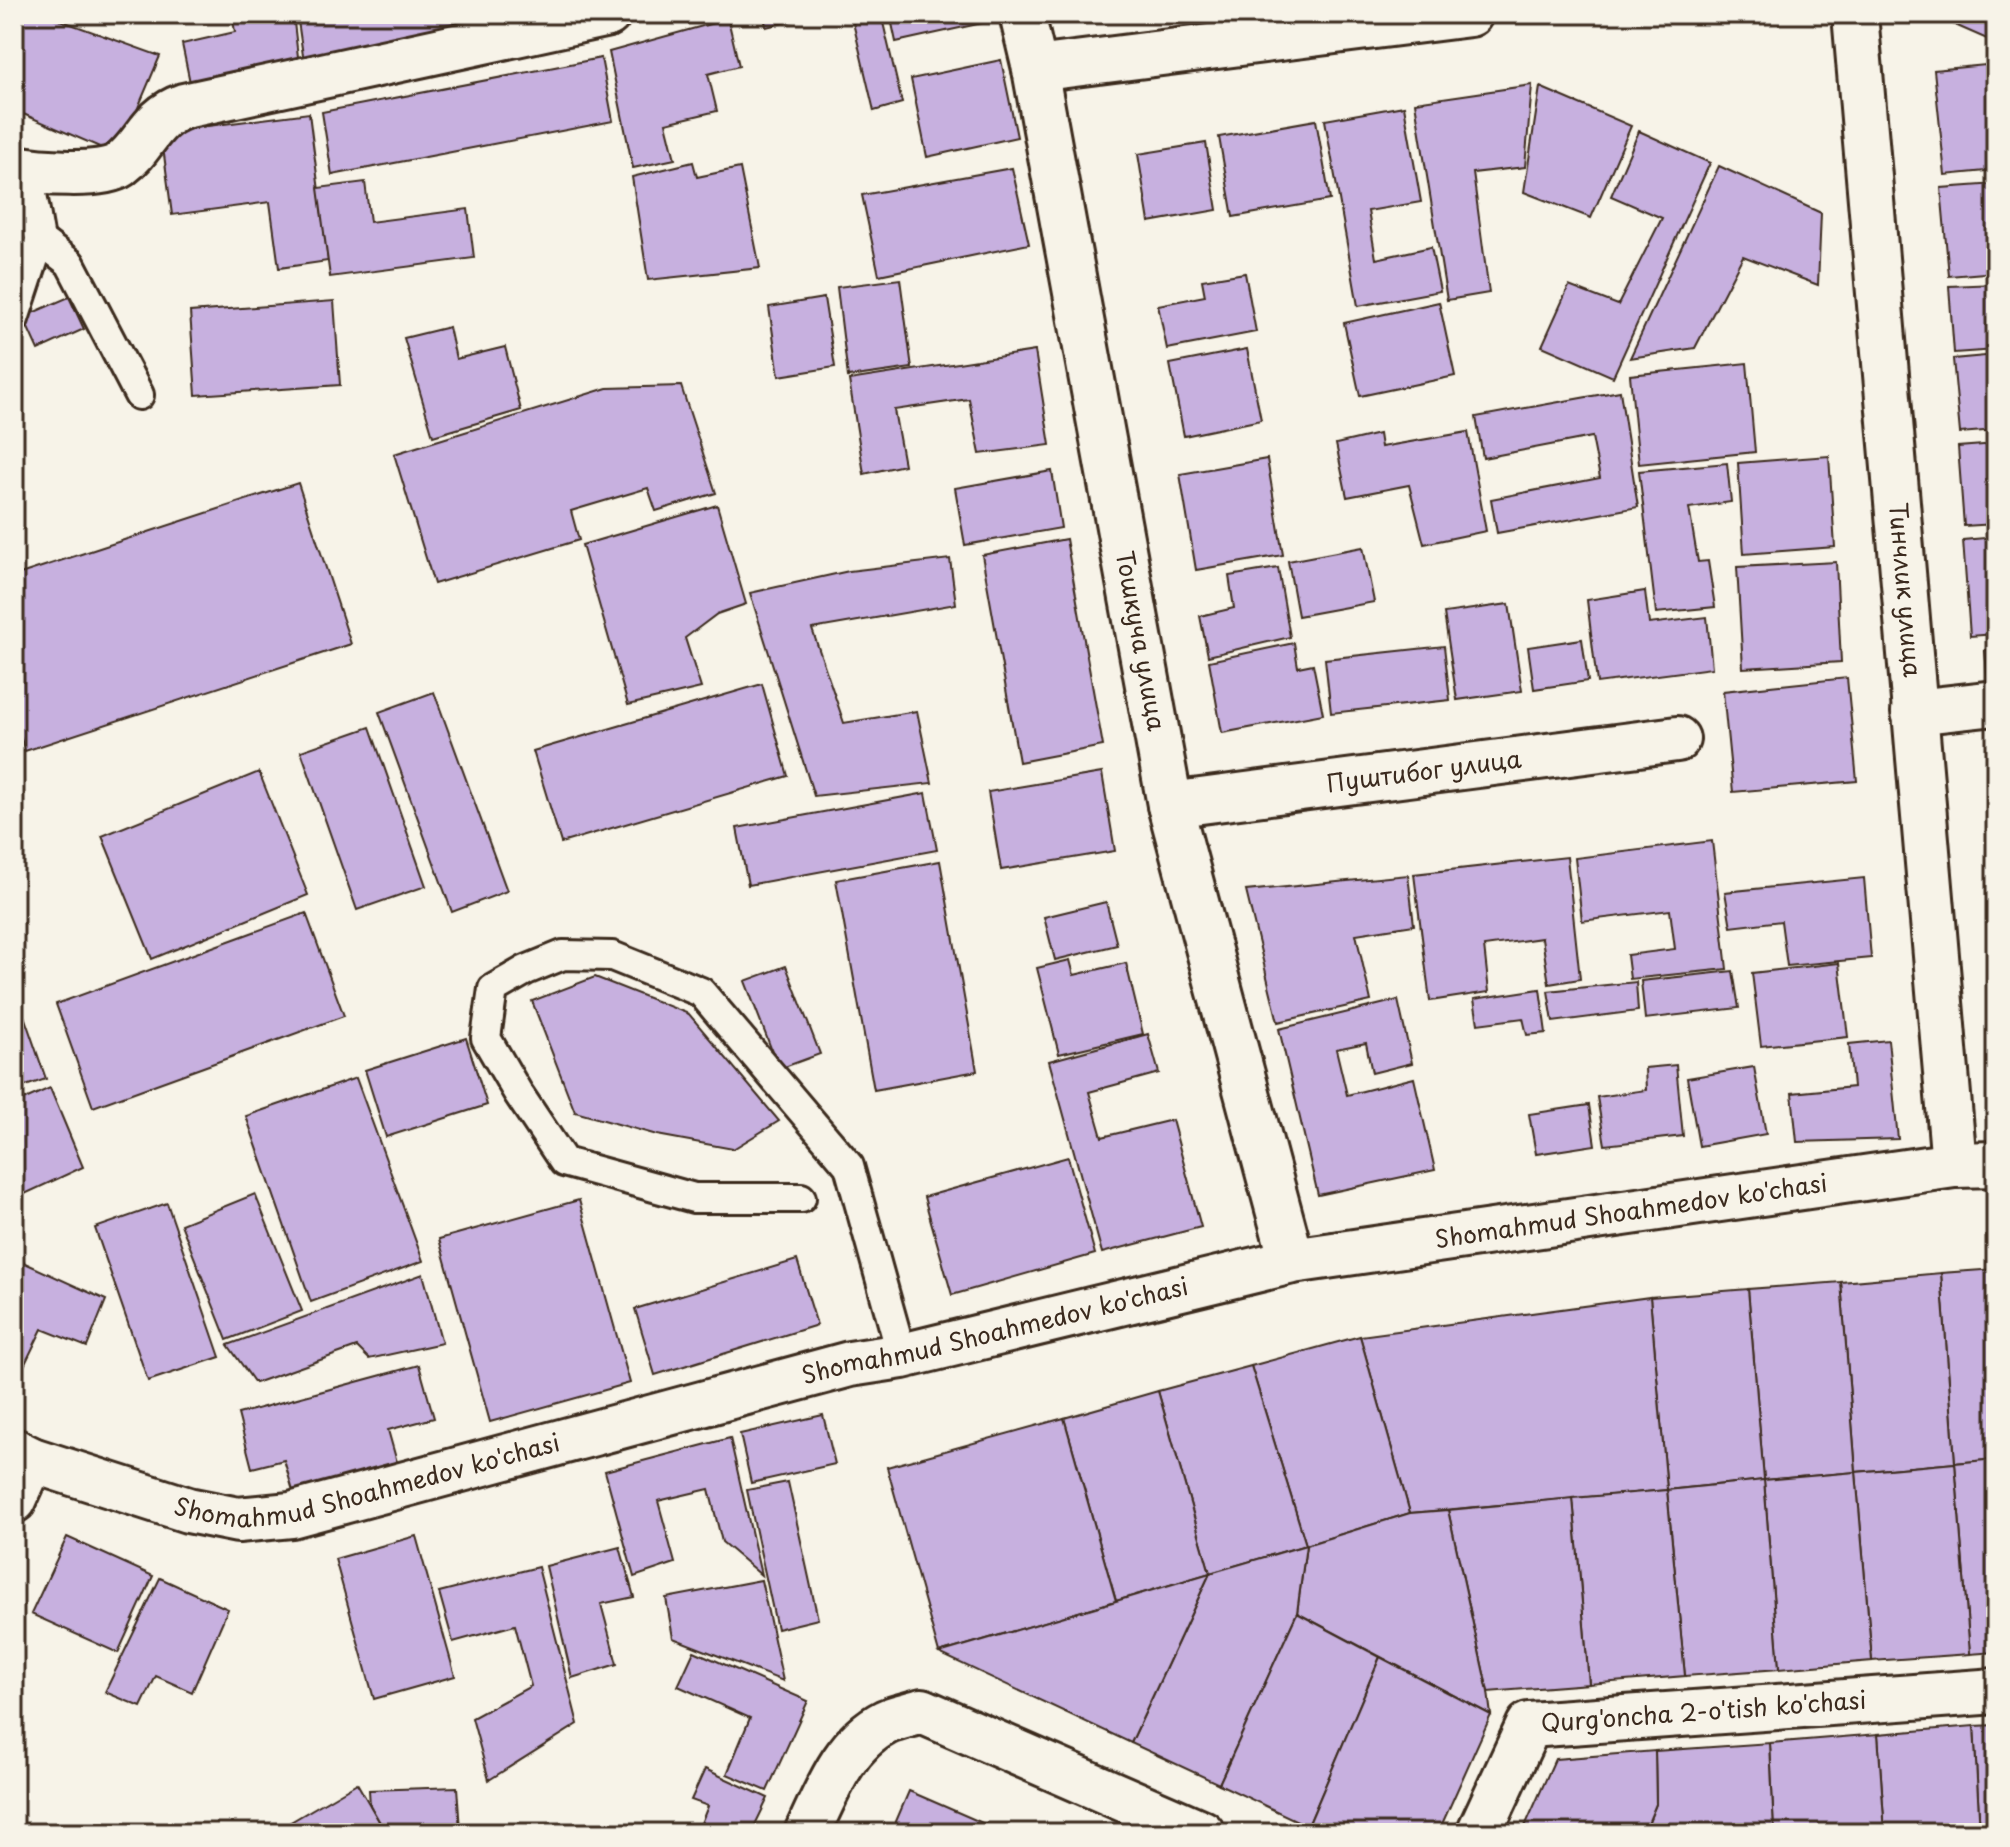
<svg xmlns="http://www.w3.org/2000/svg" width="2010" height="1847" viewBox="0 0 2010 1847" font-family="'Playpen Sans',sans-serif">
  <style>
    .building { fill: #c7b0df; stroke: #3b2a1e; stroke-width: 2 }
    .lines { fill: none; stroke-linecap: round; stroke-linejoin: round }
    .service-casing { stroke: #3b2a1e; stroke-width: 34 }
    .minor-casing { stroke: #3b2a1e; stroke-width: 50 }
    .service { stroke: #f7f3e8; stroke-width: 28 }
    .minor { stroke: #f7f3e8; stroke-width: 44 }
    .labels { text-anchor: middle; stroke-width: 8; stroke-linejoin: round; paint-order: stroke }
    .street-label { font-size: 24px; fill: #3b2a1e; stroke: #f7f3e8 }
  </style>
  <rect width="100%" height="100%" fill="#f7f3e8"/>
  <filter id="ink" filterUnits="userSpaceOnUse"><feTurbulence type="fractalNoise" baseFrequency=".0125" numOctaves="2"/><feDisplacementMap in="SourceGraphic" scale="16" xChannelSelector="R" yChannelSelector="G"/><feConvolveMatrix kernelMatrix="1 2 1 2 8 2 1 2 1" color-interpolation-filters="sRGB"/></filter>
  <g filter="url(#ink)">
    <g class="building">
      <path d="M14,14H43L160,56L118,155L14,110Z"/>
      <path d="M232,14H293L300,74L192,92L182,44L235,32Z"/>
      <path d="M297,14H475L479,36L305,69Z"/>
      <path d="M764,14H820L766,27Z"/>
      <path d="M851,14H881L902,103L874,111Z"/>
      <path d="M890,14H985L987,22L896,42Z"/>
      <path d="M1930,14H1996V43Z"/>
      <path d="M728,19L739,66L708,74L717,111L666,123L675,159L633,168L609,52Z"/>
      <path d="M601,58L613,121L332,175L322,112Z"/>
      <path d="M1001,60L1017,137L927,157L911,79Z"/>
      <path d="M1996,64V170L1945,175L1934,70Z"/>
      <path d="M1532,85L1525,167L1473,173L1489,293L1447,300L1415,102Z"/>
      <path d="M1540,87L1631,126L1591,218L1524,192Z"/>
      <path d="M1404,106L1421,202L1368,211L1376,259L1431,247L1440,291L1358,306L1325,120Z"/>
      <path d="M309,113L328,261L279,268L270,202L172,215L161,132Z"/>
      <path d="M1316,120L1330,200L1233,217L1219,137Z"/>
      <path d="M1639,131L1710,163L1613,377L1542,346L1569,286L1618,305L1662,218L1611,196Z"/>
      <path d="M1206,143L1217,210L1149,222L1138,154Z"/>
      <path d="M693,162L697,177L740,168L760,268L648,280L632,177Z"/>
      <path d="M1719,166L1821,213L1818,285L1743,256L1695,348L1630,358Z"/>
      <path d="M1012,168L1029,244L879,275L862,195Z"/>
      <path d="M365,182L370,222L468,209L474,258L330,277L318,188Z"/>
      <path d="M1996,184V272L1949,276L1941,188Z"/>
      <path d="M14,244L25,248L14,281Z"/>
      <path d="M1245,273L1256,332L1167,349L1158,305L1205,296L1202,280Z"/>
      <path d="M900,279L912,368L848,377L837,287Z"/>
      <path d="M1996,284V350L1954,353L1949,286Z"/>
      <path d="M69,297L84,329L38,350L23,317Z"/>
      <path d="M824,298L835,367L779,376L769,307Z"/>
      <path d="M334,301L340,385L196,395L190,312Z"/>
      <path d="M1439,302L1455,376L1360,396L1344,323Z"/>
      <path d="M449,327L456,359L505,347L521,410L433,436L404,338Z"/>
      <path d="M1247,349L1261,420L1184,436L1170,364Z"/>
      <path d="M1035,351L1050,445L980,454L969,399L894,410L904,465L864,474L849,380Z"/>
      <path d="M1996,355V430L1960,433L1953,359Z"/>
      <path d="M1747,363L1755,452L1639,464L1630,375Z"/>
      <path d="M681,386L716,493L656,511L648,488L571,511L579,540L434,584L394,454L607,388Z"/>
      <path d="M1620,391L1638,507L1497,533L1491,499L1600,478L1592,437L1483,458L1476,417Z"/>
      <path d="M1468,432L1486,531L1424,544L1409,485L1347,497L1336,444L1379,434L1381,447Z"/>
      <path d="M1996,444V524L1964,526L1958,447Z"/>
      <path d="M1829,456L1835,547L1744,554L1738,463Z"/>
      <path d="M1267,459L1283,555L1196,570L1180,474Z"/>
      <path d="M1727,463L1731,502L1689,508L1698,562L1708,561L1715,607L1656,613L1639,471Z"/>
      <path d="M1052,471L1061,528L965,545L955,488Z"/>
      <path d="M298,483L351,644L25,751L14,717V576Z"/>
      <path d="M717,505L746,604L717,614L685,638L701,688L628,705L582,545Z"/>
      <path d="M1996,537V634L1970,636L1963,540Z"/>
      <path d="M1066,539L1103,746L1019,762L982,555Z"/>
      <path d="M1363,547L1374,602L1298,616L1288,561Z"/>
      <path d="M950,559L956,604L812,629L844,723L917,711L932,783L814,796L750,593L849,571Z"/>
      <path d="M1836,562L1841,662L1743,668L1737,567Z"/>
      <path d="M1278,568L1290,637L1208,656L1200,616L1234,608L1229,576Z"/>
      <path d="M1645,591L1649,624L1707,617L1712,668L1597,683L1587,600Z"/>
      <path d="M1509,604L1522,691L1457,700L1444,613Z"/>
      <path d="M1582,639L1588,681L1534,689L1528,647Z"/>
      <path d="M1294,643L1298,667L1313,664L1323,714L1222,733L1209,661Z"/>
      <path d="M1444,646L1450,700L1331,713L1325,659Z"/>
      <path d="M1996,649V697H1989L1985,650Z"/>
      <path d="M1847,678L1857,781L1733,792L1723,691Z"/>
      <path d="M762,684L788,776L561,843L533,751Z"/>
      <path d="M434,692L507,891L452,912L379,712Z"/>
      <path d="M370,727L426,886L357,910L301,751Z"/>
      <path d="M259,772L308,895L152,959L102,836Z"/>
      <path d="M1102,773L1115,851L1001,870L988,792Z"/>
      <path d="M926,793L937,850L748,885L737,828Z"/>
      <path d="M1990,813H1996V848H1994Z"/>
      <path d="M1712,841L1727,969L1630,979L1627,955L1675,949L1670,910L1582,921L1575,858Z"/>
      <path d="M1567,857L1580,979L1549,984L1542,938L1484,946L1489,992L1430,1001L1414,874Z"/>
      <path d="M940,861L977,1071L874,1090L836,880Z"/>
      <path d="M1408,875L1414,925L1356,934L1371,1001L1278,1022L1246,891Z"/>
      <path d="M1864,878L1871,958L1787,966L1781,921L1731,927L1725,892Z"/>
      <path d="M1106,902L1117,945L1055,960L1044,917Z"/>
      <path d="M306,913L344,1016L93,1107L56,1004Z"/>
      <path d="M1070,960L1074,975L1126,963L1143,1034L1059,1054L1037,968Z"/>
      <path d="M1839,963L1848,1037L1761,1046L1752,973Z"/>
      <path d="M786,966L820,1054L779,1069L745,981Z"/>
      <path d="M1733,971L1739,1008L1645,1019L1641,981Z"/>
      <path d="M595,977L689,1014L779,1121L733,1149L657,1135L575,1112L532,1001Z"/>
      <path d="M1636,982L1638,1011L1553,1022L1548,991Z"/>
      <path d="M14,987L46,1079L14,1090Z"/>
      <path d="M1540,989L1546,1033L1527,1035L1523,1018L1478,1024L1474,999Z"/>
      <path d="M1398,1000L1412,1063L1372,1073L1366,1043L1336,1049L1347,1095L1414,1078L1435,1170L1318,1195L1279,1029Z"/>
      <path d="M1148,1034L1159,1073L1089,1092L1102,1137L1172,1120L1201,1227L1102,1253L1049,1061Z"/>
      <path d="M466,1038L487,1105L386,1137L365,1070Z"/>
      <path d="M1888,1040L1898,1139L1797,1142L1792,1093L1853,1087L1849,1044Z"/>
      <path d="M1676,1065L1683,1136L1605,1145L1597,1097L1646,1090L1645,1068Z"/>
      <path d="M1754,1067L1766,1134L1699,1146L1687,1078Z"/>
      <path d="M356,1078L423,1261L311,1302L246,1116Z"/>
      <path d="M50,1088L83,1167L14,1199V1104Z"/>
      <path d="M1589,1105L1595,1145L1536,1154L1529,1114Z"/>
      <path d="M1068,1157L1095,1254L952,1295L924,1197Z"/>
      <path d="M255,1194L302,1311L227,1340L181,1224Z"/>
      <path d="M579,1200L630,1383L490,1422L439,1239Z"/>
      <path d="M167,1203L220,1357L148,1381L95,1228Z"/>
      <path d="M14,1258L106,1300L87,1347L42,1329L20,1374L14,1372Z"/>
      <path d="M797,1260L817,1325L655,1375L635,1309Z"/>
      <path d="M1996,1269V1459L1955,1463L1941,1273Z"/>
      <path d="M1941,1273L1955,1463L1856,1472L1841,1282Z"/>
      <path d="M423,1274L442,1343L369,1359L357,1347L255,1383L228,1345Z"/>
      <path d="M1841,1282L1856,1472L1764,1480L1748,1289Z"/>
      <path d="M1748,1289L1764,1480L1667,1490L1650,1297Z"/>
      <path d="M1650,1297L1667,1490L1410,1513L1360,1336Z"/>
      <path d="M1360,1336L1410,1513L1306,1545L1251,1366Z"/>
      <path d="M419,1365L434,1418L388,1430L397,1462L293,1491L284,1460L252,1468L238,1414Z"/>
      <path d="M1251,1366L1306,1545L1210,1573L1158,1391Z"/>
      <path d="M1158,1391L1210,1573L1116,1601L1064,1418Z"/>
      <path d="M823,1415L835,1464L751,1483L740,1434Z"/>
      <path d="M1064,1418L1116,1601L939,1653L887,1467Z"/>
      <path d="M730,1438L761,1575L722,1542L709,1489L658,1501L675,1563L634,1577L605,1471Z"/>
      <path d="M1996,1459V1652L1970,1654L1955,1463Z"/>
      <path d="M1955,1463L1970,1654L1872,1661L1856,1472Z"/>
      <path d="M1856,1472L1872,1661L1779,1669L1764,1480Z"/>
      <path d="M1764,1480L1779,1669L1685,1676L1667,1490Z"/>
      <path d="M788,1482L818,1619L777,1629L747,1490Z"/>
      <path d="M1667,1490L1685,1676L1589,1684L1573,1498Z"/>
      <path d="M1573,1498L1589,1684L1488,1692L1448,1510Z"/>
      <path d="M1448,1510L1488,1692L1491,1715L1297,1613L1306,1545L1410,1513Z"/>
      <path d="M416,1536L455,1676L374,1699L335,1559Z"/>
      <path d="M67,1537L153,1576L118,1653L31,1614Z"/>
      <path d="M1306,1545L1297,1613L1219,1784L1131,1743L1210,1573Z"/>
      <path d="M620,1547L634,1597L601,1604L617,1664L572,1678L546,1566Z"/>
      <path d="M538,1567L578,1724L489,1780L472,1718L531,1686L515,1625L453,1642L439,1592Z"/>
      <path d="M1210,1573L1131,1743L939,1653L1116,1601Z"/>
      <path d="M160,1578L228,1609L192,1692L156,1676L141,1707L105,1692Z"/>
      <path d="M761,1580L783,1681L673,1638L666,1598Z"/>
      <path d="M1297,1613L1380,1657L1308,1826L1219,1784Z"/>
      <path d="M694,1651L808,1701L767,1791L727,1774L750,1718L678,1686Z"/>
      <path d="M1380,1657L1491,1715L1438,1833H1324L1308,1826Z"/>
      <path d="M1996,1725V1833H1980L1974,1726Z"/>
      <path d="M1974,1726L1980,1833H1885L1878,1734Z"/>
      <path d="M1878,1734L1885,1833H1774L1770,1743Z"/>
      <path d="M1770,1743L1774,1833H1644L1656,1804L1655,1751Z"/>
      <path d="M1655,1751L1656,1804L1644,1833H1522L1555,1759Z"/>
      <path d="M705,1769L768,1798L751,1833H697L708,1806L691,1800Z"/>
      <path d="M357,1783L386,1833H272Z"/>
      <path d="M457,1787L460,1830L436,1833H386L370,1805L369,1790Z"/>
      <path d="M909,1791L1001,1831L1000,1833H891Z"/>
    </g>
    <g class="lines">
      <g class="service-casing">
        <g id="service">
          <path d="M40,240L70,263L139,395"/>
          <path d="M14,319L40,240L28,171"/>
          <path d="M801,1198H694L564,1162L518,1093L486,1038L493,989L526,970L563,955L612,956L701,992L849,1166L902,1356"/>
        </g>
      </g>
      <g class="minor-casing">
        <g id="minor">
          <path id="s1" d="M1022,14L1035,69L1170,805L1292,1261"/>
          <path id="s2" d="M1855,14L1954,1165"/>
          <path d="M1035,69L1470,14"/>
          <path d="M14,168C37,172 101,178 120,165C146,146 149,118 184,106L608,14"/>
          <path d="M1914,712L1996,703"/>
          <path id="s3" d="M1170,805L1677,739"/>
          <path id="s4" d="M14,1451L32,1460L188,1510L238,1520L291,1515L850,1364L902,1356L1292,1261L1954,1165L1996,1164"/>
          <path d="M14,1500L32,1460"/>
          <path d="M807,1833C826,1793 844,1743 886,1722C897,1717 911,1715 922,1711L1202,1833"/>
          <path id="s5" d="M1479,1833L1529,1725L1996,1691"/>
        </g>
      </g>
      <use href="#service" class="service"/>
      <use href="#minor" class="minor"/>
    </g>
  </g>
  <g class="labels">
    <g class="street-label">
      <text dy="8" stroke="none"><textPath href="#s2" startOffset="578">Тинчлик улица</textPath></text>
      <text dy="8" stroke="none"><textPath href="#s1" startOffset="638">Тошкуча улица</textPath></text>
      <text dy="8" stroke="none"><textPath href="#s3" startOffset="256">Пуштибог улица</textPath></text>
      <text dy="8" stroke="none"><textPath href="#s4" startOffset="1664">Shomahmud Shoahmedov ko'chasi</textPath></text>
      <text dy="8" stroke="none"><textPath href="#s4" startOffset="1016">Shomahmud Shoahmedov ko'chasi</textPath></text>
      <text dy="8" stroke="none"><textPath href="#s4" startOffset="368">Shomahmud Shoahmedov ko'chasi</textPath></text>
      <text dy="8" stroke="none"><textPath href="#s5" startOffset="294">Qurg'oncha 2-o'tish ko'chasi</textPath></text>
    </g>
  </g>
  <rect width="2010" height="1847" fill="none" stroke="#f7f3e8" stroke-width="48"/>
  <rect x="24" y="24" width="1962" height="1799" fill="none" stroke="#3b2a1e" stroke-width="3" filter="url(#ink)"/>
</svg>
